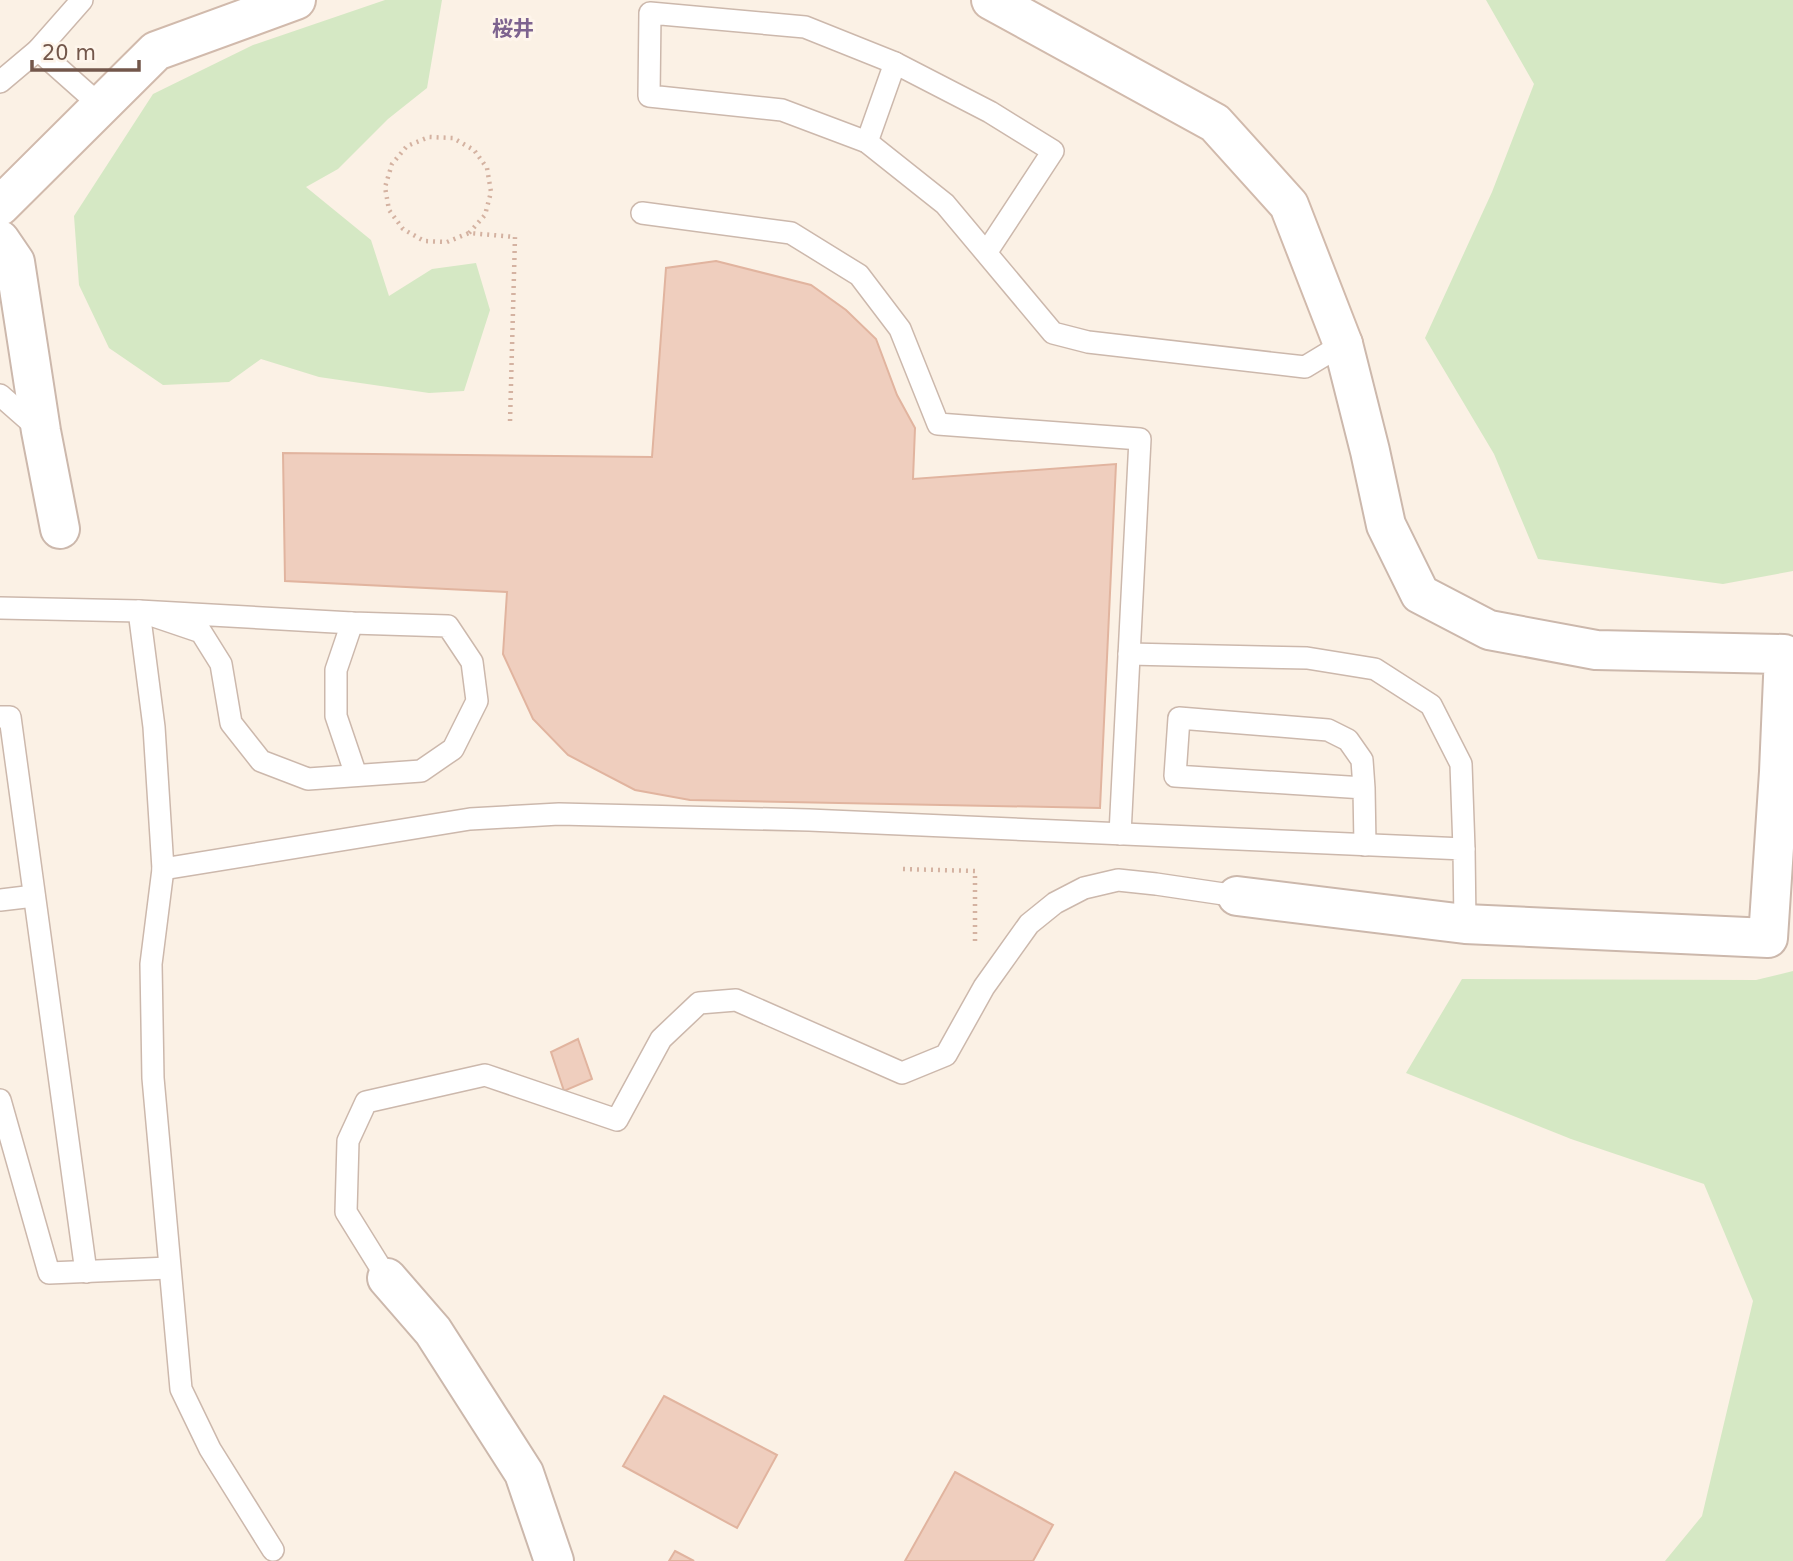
<svg xmlns="http://www.w3.org/2000/svg" width="1793" height="1561" viewBox="0 0 1793 1561" font-family="'DejaVu Sans','Noto Sans JP',sans-serif">
  <style>
    .green { fill: #d5e8c4 }
    .building { fill: #efcebe; stroke: #e1b49f; stroke-width: 2 }
    .lines { fill: none; stroke-linecap: round; stroke-linejoin: round }
    .lane-casing { stroke: #ccb8ac; stroke-width: 24 }
    .street-casing { stroke: #ccb8ac; stroke-width: 42 }
    .secondary-casing { stroke: #d1baac; stroke-width: 42 }
    .path { stroke: #d4b2a1; stroke-width: 4.5; stroke-dasharray: 2 5; stroke-linecap: butt }
    .lane { stroke: #fff; stroke-width: 21 }
    .street { stroke: #fff; stroke-width: 38 }
    .secondary { stroke: #fff; stroke-width: 38 }
    .labels { text-anchor: middle; stroke-width: 6; stroke-linejoin: round; paint-order: stroke }
    .quarter-label { font-size: 21px; font-weight: bold; fill: #7d638f; stroke: #fef5eb }
  </style>
  <rect width="100%" height="100%" fill="#fbf1e5"/>
  <g class="green">
    <path d="M385,0H442L427,88L388,119L338,169L306,187L371,240L389,296L432,269L476,263L490,310L464,391L429,393L319,377L261,359L229,382L163,385L109,348L79,285L74,216L153,94L253,45Z"/>
    <path d="M1486,0H1793V571L1723,584L1538,559L1494,454L1425,338L1492,192L1534,84Z"/>
    <path d="M1793,971V1561H1665L1702,1516L1753,1301L1704,1184L1571,1139L1406,1073L1462,979L1756,980Z"/>
  </g>
  <g class="building">
    <path d="M716,261L811,285L846,310L876,339L897,395L915,428L913,479L1116,464L1100,808L690,800L635,790L568,755L533,719L503,654L507,592L285,581L283,453L652,457L666,268Z"/>
    <path d="M578,1039L592,1079L564,1091L551,1052Z"/>
    <path d="M664,1396L777,1455L737,1528L623,1466Z"/>
    <path d="M955,1472L1053,1525L1033,1561H905Z"/>
    <path d="M675,1551L694,1561H669Z"/>
  </g>
  <g class="lines">
    <g class="lane-casing">
      <g id="lane">
        <path d="M38,50L101,106"/>
        <path d="M0,82L38,50L82,0"/>
        <path d="M867,142L895,63"/>
        <path d="M642,213L791,233L859,275L900,329L938,424L1140,439L1120,834"/>
        <path d="M986,253L1053,151L990,112L895,63L805,27L650,13L649,96L782,110L867,142L945,204L1053,333L1088,342L1305,367L1343,344"/>
        <path d="M0,395L41,431"/>
        <path d="M0,608L139,611L352,623L448,626L472,662L477,701L453,749L421,771L308,779L261,761L231,723L221,664L201,632L139,611"/>
        <path d="M139,611L154,727L163,869L470,819L559,814L809,820L1464,849L1465,924"/>
        <path d="M352,623L336,670V716L356,775"/>
        <path d="M1129,654L1307,658L1375,669L1431,705L1461,764L1464,849"/>
        <path d="M0,717H10L86,1272"/>
        <path d="M1364,788L1362,760L1348,740L1328,730L1179,718L1175,776L1364,788L1365,845"/>
        <path d="M163,869L151,964L153,1078L181,1389L210,1449L273,1550"/>
        <path d="M0,900L34,896"/>
        <path d="M0,1100L49,1273L169,1268"/>
        <path d="M387,1278L346,1212L348,1141L366,1102L485,1075L617,1120L661,1039L699,1003L736,1000L902,1073L946,1055L984,987L1029,924L1055,903L1084,888L1118,880L1156,884L1237,896"/>
      </g>
    </g>
    <g class="street-casing">
      <g id="street">
        <path d="M0,240L15,262L41,431L60,529"/>
        <path d="M1237,896L1465,924L1768,938L1779,772L1784,654L1596,650L1489,630L1420,594L1386,525L1370,451L1343,344"/>
        <path d="M387,1278L433,1331L524,1473L554,1561"/>
      </g>
    </g>
    <g class="secondary-casing">
      <g id="secondary">
        <path d="M991,0L1215,123L1289,205L1343,344"/>
        <path d="M0,206L156,51L296,0"/>
      </g>
    </g>
    <g class="path">
      <path d="M469,233L485,215L491,192L487,168L474,150L453,138L429,137L407,146L392,164L385,187L389,210L403,229L424,241L447,242L469,233L515,237L510,422"/>
      <path d="M903,869L975,871V946"/>
    </g>
    <use href="#lane" class="lane"/>
    <use href="#street" class="street"/>
    <use href="#secondary" class="secondary"/>
  </g>
  <g class="labels">
    <g class="quarter-label">
      <text x="513" y="36">桜井</text>
    </g>
  </g>
  <path d="M32 60v10h107v-10" fill="none" stroke="#73574b" stroke-width="3.5"/>
  <text x="42" y="60" font-size="21" fill="#73574b" stroke="#fef5eb" stroke-width="5" paint-order="stroke">20 m</text>
</svg>
